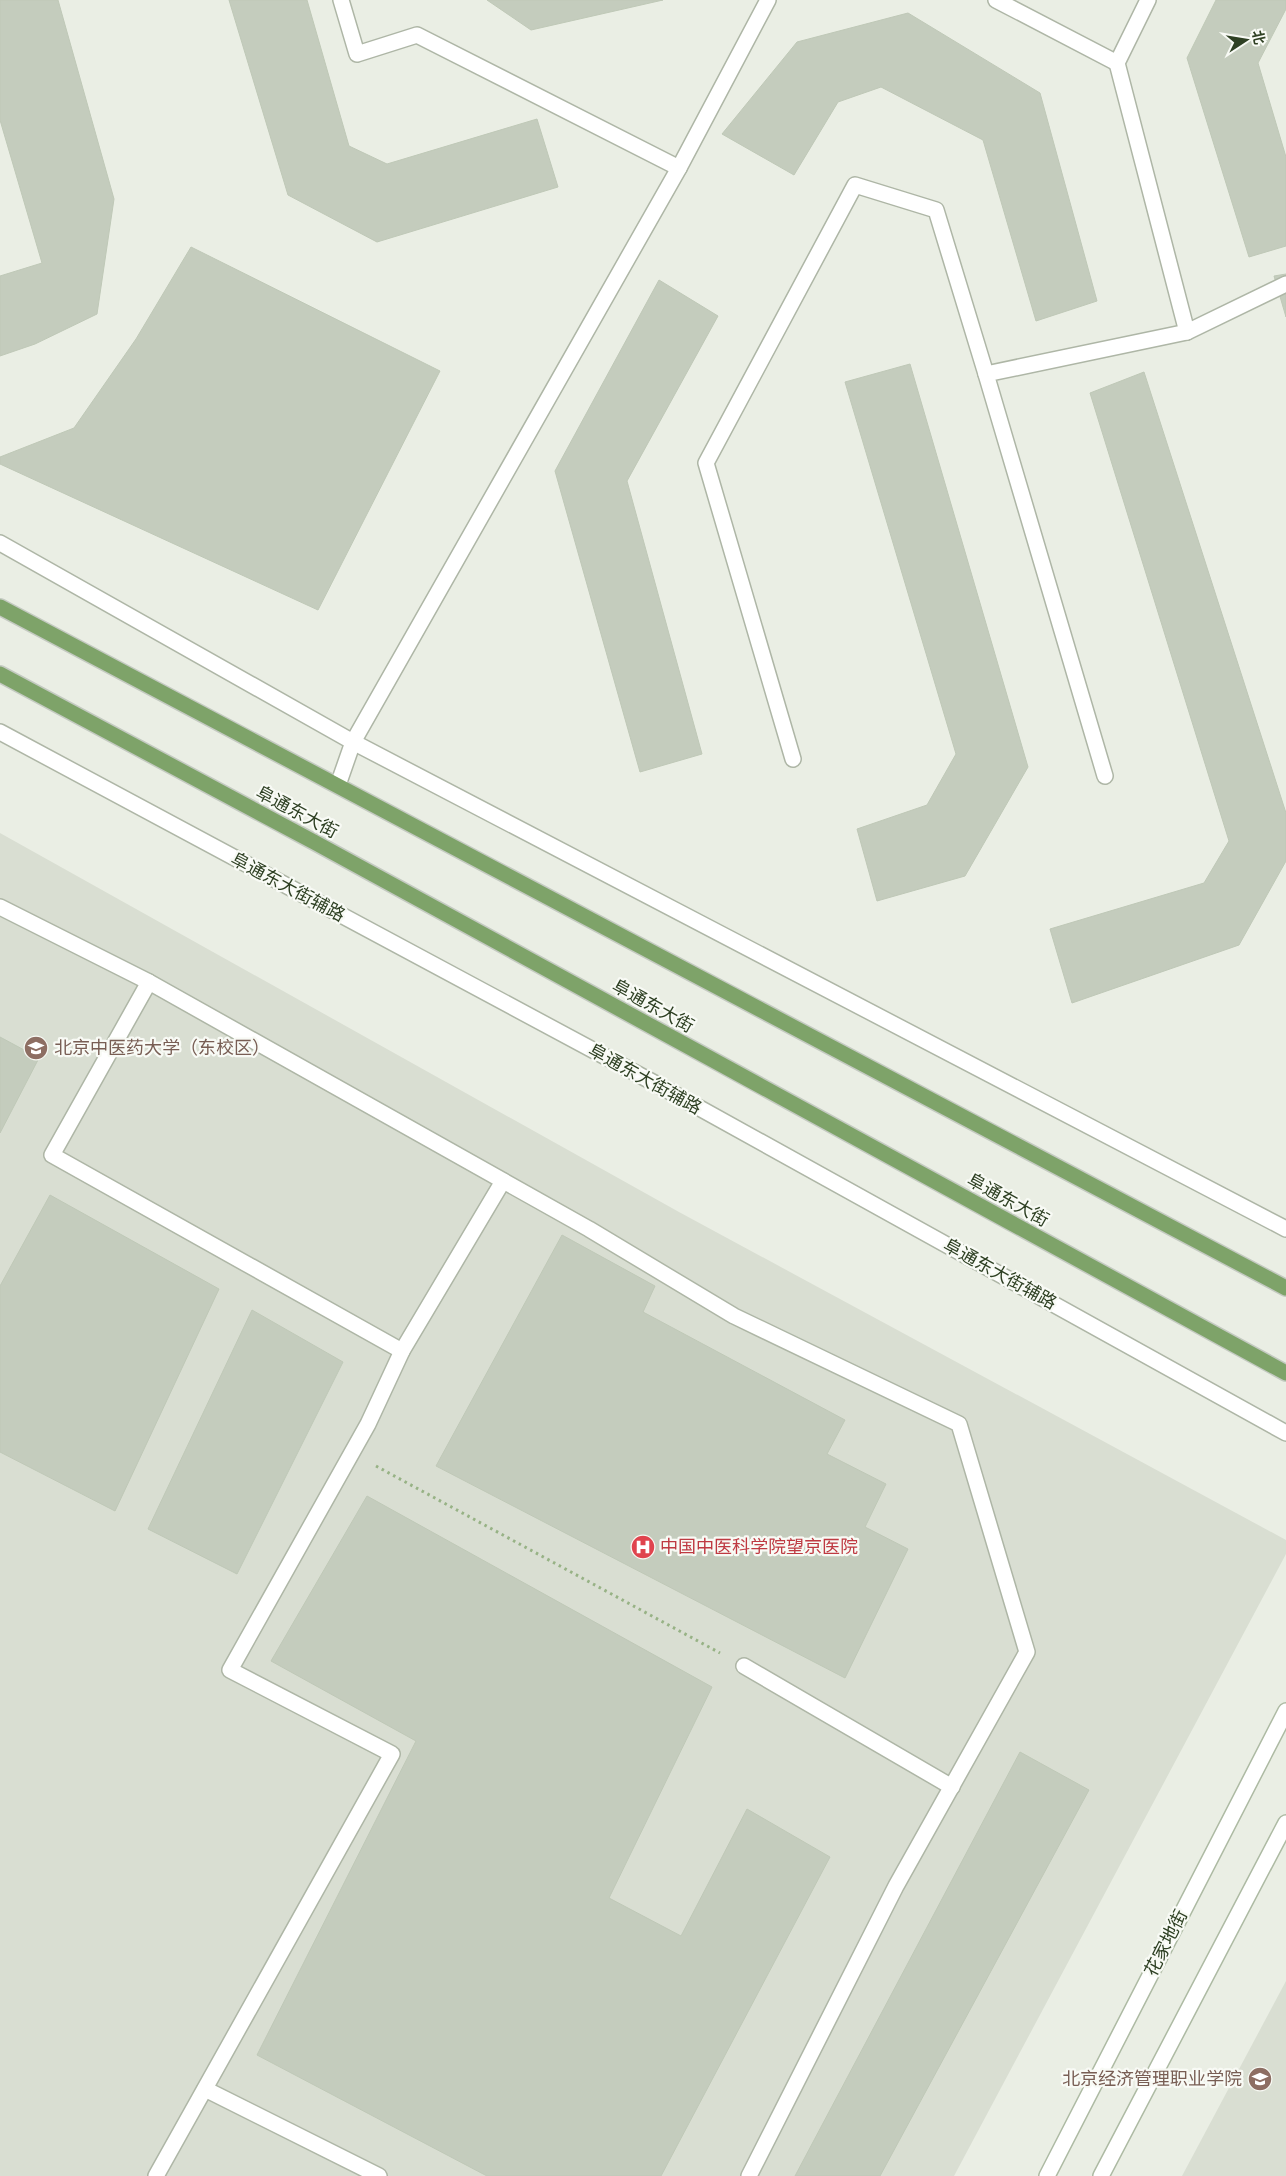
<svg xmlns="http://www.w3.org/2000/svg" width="1286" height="2176" viewBox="0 0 1286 2176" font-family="Manrope,'Noto Sans SC',sans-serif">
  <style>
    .built { fill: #d9ded2 }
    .building { fill: #c4ccbd; stroke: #bfc8b7 }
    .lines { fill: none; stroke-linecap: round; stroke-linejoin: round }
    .lane-casing { stroke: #aeb6a6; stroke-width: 18 }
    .street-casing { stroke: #aeb6a6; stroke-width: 18 }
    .secondary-casing { stroke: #adbaa3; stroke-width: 18 }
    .primary-casing { stroke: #c4cac1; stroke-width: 18 }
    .path { stroke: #97b285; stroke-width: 3; stroke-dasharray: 2.5 4; stroke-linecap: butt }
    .lane { stroke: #fff; stroke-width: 15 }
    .street { stroke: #fff; stroke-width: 15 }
    .secondary { stroke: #fff; stroke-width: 15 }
    .primary { stroke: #7ea369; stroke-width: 15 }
    .labels { text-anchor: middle; stroke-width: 4.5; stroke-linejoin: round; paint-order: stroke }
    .street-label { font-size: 18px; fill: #2e4023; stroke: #f8faf5 }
    .education-label { font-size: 18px; fill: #785e54; stroke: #f8faf5; text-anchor: start }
    .health-label { font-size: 18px; fill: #be3a42; stroke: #f8faf5; text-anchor: start }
  </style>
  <rect width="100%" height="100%" fill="#eaeee4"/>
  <g class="built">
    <path d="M0,833L679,1212L1286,1540V1554L954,2176H0Z"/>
    <path d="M1286,1981V2176H1182Z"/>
  </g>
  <g class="building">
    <path d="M0,0H58L114,199L97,314L35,344L0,356V276L42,263L0,120Z"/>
    <path d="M229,0H307L349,146L387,164L537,119L558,187L377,242L288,195Z"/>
    <path d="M487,0H663L531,30Z"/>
    <path d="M1216,0H1286V9L1258,63L1286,157V246L1249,257L1187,58Z"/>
    <path d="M908,13L1040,93L1097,301L1036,321L983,140L881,87L838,102L794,175L722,134L797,42Z"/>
    <path d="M191,247L440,371L318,610L0,464V457L74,428L136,339Z"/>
    <path d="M1286,274V317L1274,276Z"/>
    <path d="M659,280L718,316L627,481L702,754L640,772L555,471Z"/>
    <path d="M910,364L1028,767L965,876L877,901L857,829L927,805L956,754L845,382Z"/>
    <path d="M1144,372L1286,813V861L1239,945L1072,1003L1050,929L1204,883L1229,841L1090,393Z"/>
    <path d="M0,1037L39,1058L0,1133Z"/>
    <path d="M50,1195L219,1289L115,1511L0,1452V1286Z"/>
    <path d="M562,1235L655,1286L643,1312L845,1420L827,1454L886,1484L865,1527L908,1549L845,1678L436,1466Z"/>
    <path d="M252,1310L343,1362L237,1574L148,1529Z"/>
    <path d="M367,1496L712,1687L609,1898L681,1936L747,1809L830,1857L661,2176H487L257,2055L416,1741L271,1661Z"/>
    <path d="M1020,1752L1089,1790L880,2176H795Z"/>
  </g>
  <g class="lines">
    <g class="lane-casing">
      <g id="lane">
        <path d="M0,907L149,982L589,1229L734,1316L959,1424L1027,1652L896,1886L749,2176"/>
        <path d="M149,982L52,1155L402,1351"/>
        <path d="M744,1666L952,1787"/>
        <path d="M205,2089L379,2176"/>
        <path d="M156,2176L392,1754L230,1670L368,1424L402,1351L503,1181"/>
      </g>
    </g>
    <g class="street-casing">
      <g id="street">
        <path d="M341,0L357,54L417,35L679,168"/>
        <path d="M996,0L1117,63"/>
        <path d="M1148,0L1117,63L1187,332"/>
        <path d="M0,543L353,742L1286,1229"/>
        <path d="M0,732L658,1085L1286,1433"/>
        <path d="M793,759L706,463L855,185L936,210L986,374"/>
        <path d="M1105,776L986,374L1187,332L1286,284"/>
        <path d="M338,785L353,742L679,168L768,0"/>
      </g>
    </g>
    <g class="secondary-casing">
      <g id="secondary">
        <path d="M1047,2176L1286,1711"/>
        <path d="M1101,2176L1286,1823"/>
      </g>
    </g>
    <g class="primary-casing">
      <g id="primary">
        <path d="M0,607L1286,1288"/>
        <path d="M0,674L314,842L1286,1373"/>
      </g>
    </g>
    <path class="path" d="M376,1466L720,1653"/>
    <use href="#lane" class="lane"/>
    <use href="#street" class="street"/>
    <use href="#secondary" class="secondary"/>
    <use href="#primary" class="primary"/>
  </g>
  <defs>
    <g id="university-disc" transform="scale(1.25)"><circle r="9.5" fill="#8d6e63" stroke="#f8faf5"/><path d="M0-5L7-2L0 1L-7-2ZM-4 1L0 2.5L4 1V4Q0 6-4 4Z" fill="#fff"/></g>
    <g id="hospital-disc" transform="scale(1.25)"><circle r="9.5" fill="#e0444e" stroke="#f8faf5"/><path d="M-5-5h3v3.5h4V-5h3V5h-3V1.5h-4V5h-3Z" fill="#fff"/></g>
  </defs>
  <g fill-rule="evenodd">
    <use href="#university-disc" x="36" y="1048"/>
    <use href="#hospital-disc" x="643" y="1547"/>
    <use href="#university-disc" x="1260" y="2079"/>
  </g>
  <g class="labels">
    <g class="street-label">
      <text transform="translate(297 812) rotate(28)" y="6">阜通东大街</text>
      <text transform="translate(288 887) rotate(28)" y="6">阜通东大街辅路</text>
      <text transform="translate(653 1006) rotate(29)" y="6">阜通东大街</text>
      <text transform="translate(645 1079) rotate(29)" y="6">阜通东大街辅路</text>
      <text transform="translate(1008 1200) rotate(29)" y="6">阜通东大街</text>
      <text transform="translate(1000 1274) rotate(29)" y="6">阜通东大街辅路</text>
      <text transform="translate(1166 1943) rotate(-63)" y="6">花家地街</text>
    </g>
    <g class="education-label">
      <text x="54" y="1054">北京中医药大学（东校区）</text>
      <text x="1242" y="2085" text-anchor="end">北京经济管理职业学院</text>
    </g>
    <g class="health-label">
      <text x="660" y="1553">中国中医科学院望京医院</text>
    </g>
  </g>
  <g transform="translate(1246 40) rotate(78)" stroke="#f8faf5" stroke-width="4" paint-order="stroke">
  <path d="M0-4L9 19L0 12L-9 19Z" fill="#2e4023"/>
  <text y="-8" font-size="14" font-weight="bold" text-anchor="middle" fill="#2e4023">北</text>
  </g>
</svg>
